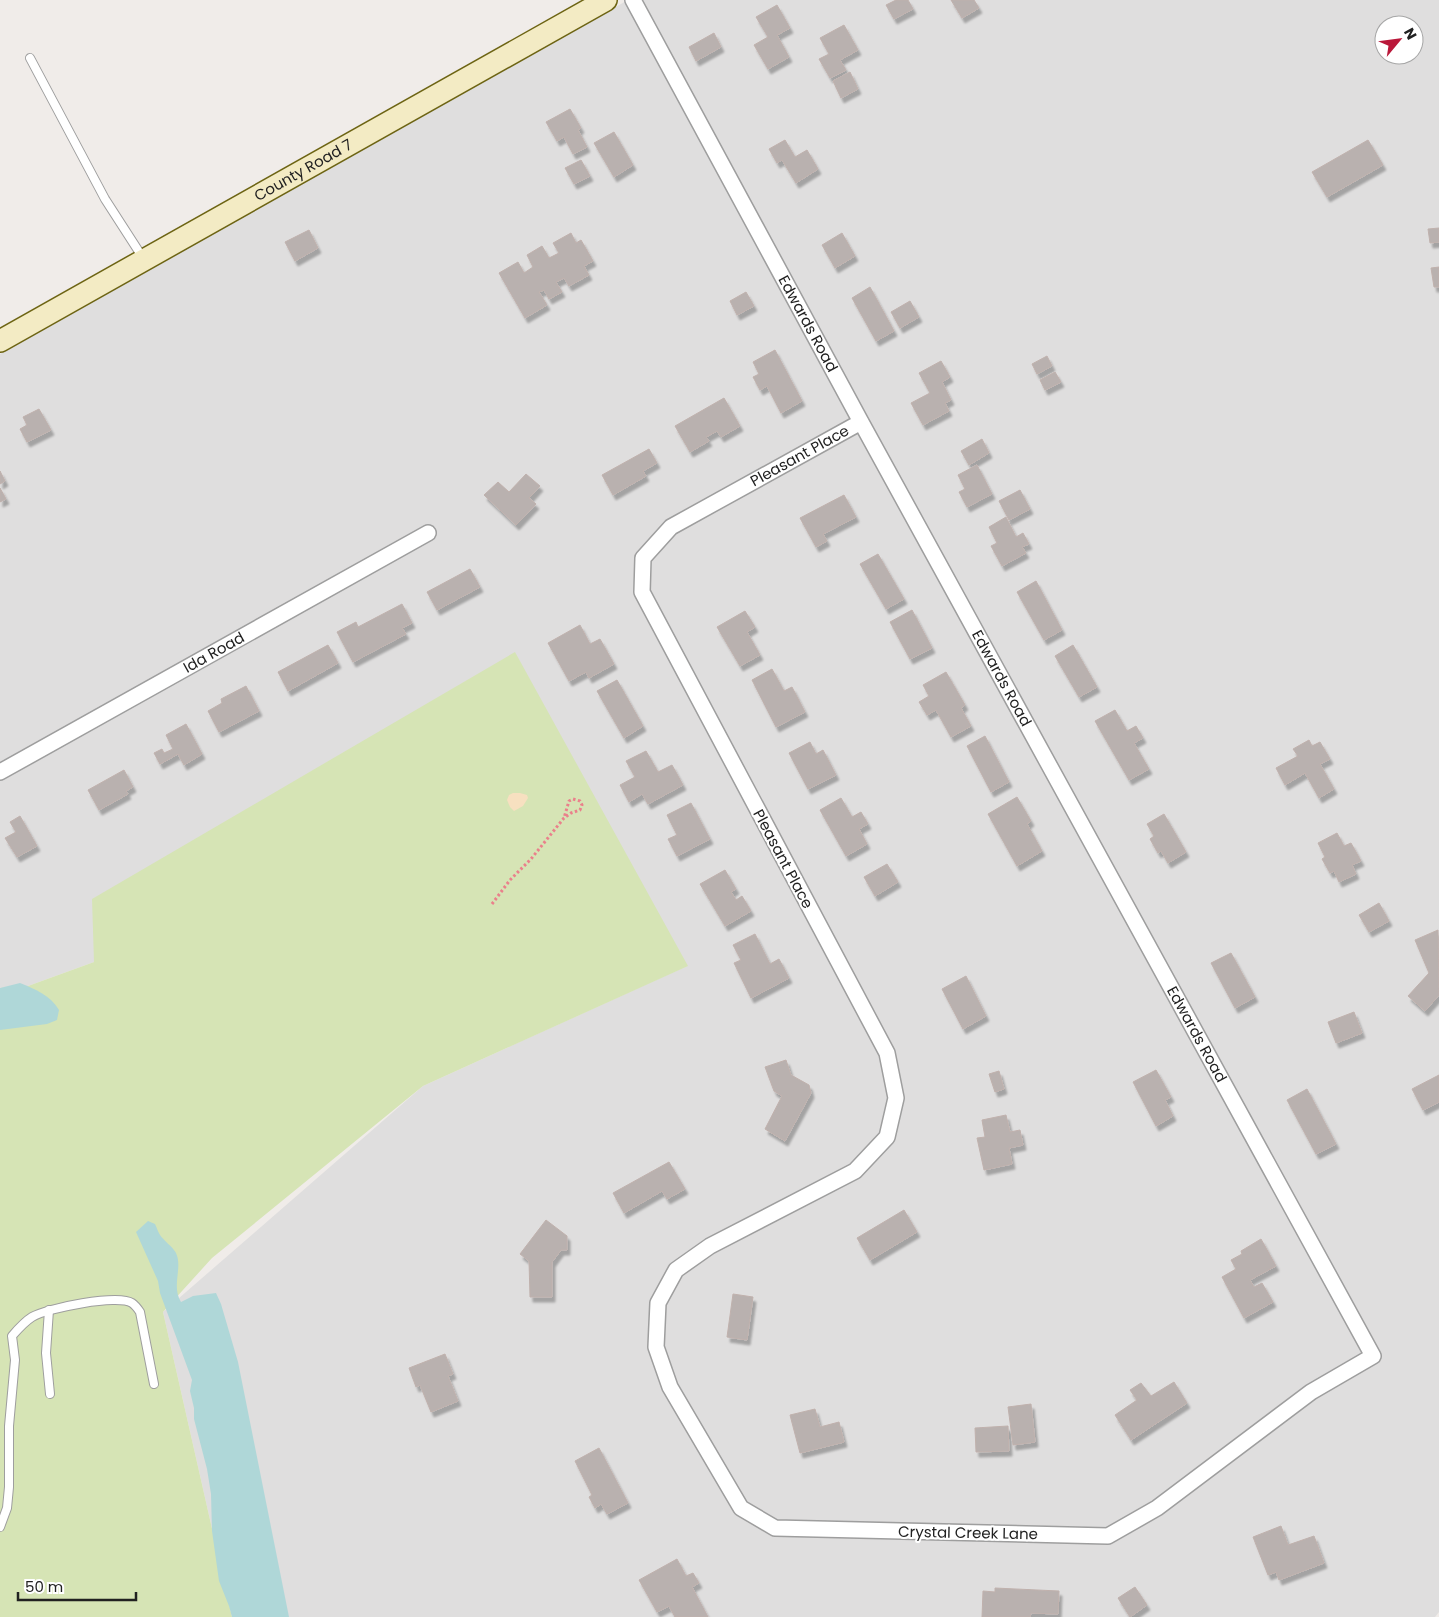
<svg xmlns="http://www.w3.org/2000/svg" width="1439" height="1617" viewBox="0 0 1439 1617" font-family="Poppins,sans-serif">
  <style>
    .residential { fill: #dfdede; fill-rule: evenodd }
    .grass { fill: #d6e4b5 }
    .sand { fill: #f7e0c0 }
    .water { fill: #afd7d8 }
    .building { fill: #b9b1af; stroke: #c0b1ad; filter: url(#shadow) }
    .lines { fill: none; stroke-linecap: round; stroke-linejoin: round }
    .lane-casing { stroke: #9e9e9e; stroke-width: 10 }
    .street-casing { stroke: #9e9e9e; stroke-width: 18 }
    .secondary-casing { stroke: #6d6413; stroke-width: 24 }
    .path { stroke: #ea808b; stroke-width: 3; stroke-dasharray: 2.5 2.5; stroke-linecap: butt }
    .lane { stroke: #fff; stroke-width: 8 }
    .street { stroke: #fff; stroke-width: 15 }
    .secondary { stroke: #f3ebc4; stroke-width: 21 }
    .labels { text-anchor: middle; stroke-width: 4; stroke-linejoin: round; paint-order: stroke }
    .street-label { font-size: 15px; fill: #212121; stroke: #fff }
  </style>
  <defs>
    <filter id="shadow"><feDropShadow dx="3" dy="5" stdDeviation="1" flood-color="#0004"/></filter>
  </defs>
  <rect width="100%" height="100%" fill="#f0ece9"/>
  <path class="residential" d="M628,0H1439V1612L1435,1617H232L163,1312L423,1086L687,966L94,962L28,986L0,988V354ZM1384,25H1414V55H1384Z"/>
  <path class="grass" d="M515,652L688,966L423,1086L212,1258L163,1312L232,1617H0V988L28,986L94,962L92,899Z"/>
  <path class="sand" d="M513,793H520L527,795L528,798L523,806L514,811L510,807L507,800L509,795Z"/>
  <g class="water">
    <path d="M20,983C35,989 50,995 59,1010L57,1020L47,1024L0,1030V988Z"/>
    <path d="M148,1221L155,1224C157,1228 158,1232 160,1235C164,1241 172,1246 176,1253C183,1268 171,1286 181,1302L193,1296L216,1293L221,1304L238,1362L289,1617H232L229,1606L219,1581L212,1531L211,1494L207,1469L194,1419V1408L190,1391L192,1380L160,1293L158,1281L136,1232Z"/>
  </g>
  <g class="building">
    <path d="M896,0H908L913,9L894,19L886,5Z"/>
    <path d="M951,0H974L979,8L962,18Z"/>
    <path d="M777,5L790,28L777,35L789,57L768,69L754,45L768,37L756,17Z"/>
    <path d="M844,25L858,50L840,60L846,70L830,78L819,59L829,54L820,38Z"/>
    <path d="M714,33L721,47L696,61L689,47Z"/>
    <path d="M850,72L858,89L841,98L833,81Z"/>
    <path d="M570,109L581,128L578,130L587,147L573,154L564,137L557,141L546,122Z"/>
    <path d="M614,132L633,165L614,177L594,143Z"/>
    <path d="M785,140L795,157L807,150L818,169L796,183L782,160L777,163L769,149Z"/>
    <path d="M1368,140L1383,165L1327,197L1312,172Z"/>
    <path d="M581,160L590,176L574,184L565,168Z"/>
    <path d="M1439,228V242L1430,243L1428,229Z"/>
    <path d="M309,230L318,248L295,261L285,242Z"/>
    <path d="M571,233L576,243L581,240L593,261L584,266L589,275L569,286L564,278L556,282L562,292L549,299L544,290L539,292L547,305L525,318L499,273L518,262L524,273L533,267L527,255L542,246L549,258L559,253L553,243Z"/>
    <path d="M842,233L855,256L835,268L822,245Z"/>
    <path d="M1439,267V287H1434L1431,268Z"/>
    <path d="M870,287L894,331L876,341L852,298Z"/>
    <path d="M746,292L754,306L737,315L730,301Z"/>
    <path d="M910,301L919,317L900,328L891,312Z"/>
    <path d="M775,350L802,401L781,413L767,386L760,390L753,377L759,374L753,362Z"/>
    <path d="M1047,356L1052,366L1037,374L1032,364Z"/>
    <path d="M941,361L950,377L942,382L951,400L945,403L949,411L923,425L911,403L930,393L919,373Z"/>
    <path d="M1055,372L1061,382L1045,390L1040,380Z"/>
    <path d="M724,398L740,426L721,437L717,431L706,437L709,441L690,452L675,426Z"/>
    <path d="M39,409L51,430L27,442L20,429L27,425L23,417Z"/>
    <path d="M982,439L989,453L969,465L961,451Z"/>
    <path d="M649,449L657,463L643,471L646,476L613,495L602,475Z"/>
    <path d="M977,465L992,494L967,507L959,492L965,489L958,475Z"/>
    <path d="M0,471L5,481L0,484Z"/>
    <path d="M526,474L540,486L529,498L536,504L516,525L484,495L498,482L509,492Z"/>
    <path d="M0,488L6,499L0,502Z"/>
    <path d="M1020,490L1030,509L1009,520L999,501Z"/>
    <path d="M844,495L856,517L823,534L827,541L816,547L800,518Z"/>
    <path d="M1006,517L1016,537L1023,533L1029,544L1022,547L1026,553L1002,566L991,546L997,543L989,527Z"/>
    <path d="M878,554L904,599L886,609L860,564Z"/>
    <path d="M470,569L480,587L437,610L427,592Z"/>
    <path d="M1036,581L1062,630L1044,640L1017,592Z"/>
    <path d="M402,604L412,623L402,628L406,634L353,662L337,632L356,622L358,627Z"/>
    <path d="M912,610L932,648L910,659L890,622Z"/>
    <path d="M745,611L755,627L747,632L760,655L740,666L717,627Z"/>
    <path d="M580,625L590,644L600,639L614,664L589,678L586,672L569,681L548,643Z"/>
    <path d="M328,645L338,663L288,691L278,672Z"/>
    <path d="M1073,645L1097,687L1079,697L1055,656Z"/>
    <path d="M772,669L784,691L792,687L805,712L776,727L752,680Z"/>
    <path d="M946,672L965,705L961,708L971,726L951,737L936,710L927,715L919,702L929,696L923,685Z"/>
    <path d="M617,680L643,726L624,738L597,691Z"/>
    <path d="M246,686L259,711L219,732L208,711L222,703L221,699Z"/>
    <path d="M1115,710L1127,731L1136,726L1143,738L1134,743L1149,769L1129,780L1095,721Z"/>
    <path d="M186,724L202,754L184,765L178,754L160,764L154,753L162,749L164,753L173,749L166,735Z"/>
    <path d="M985,736L1009,782L991,792L967,746Z"/>
    <path d="M1309,740L1312,746L1320,742L1330,759L1320,764L1334,789L1319,798L1305,773L1285,785L1276,768L1298,756L1293,749Z"/>
    <path d="M810,742L816,754L823,750L836,775L808,789L789,753Z"/>
    <path d="M646,751L658,772L672,765L683,785L648,804L642,794L629,802L620,785L635,777L626,761Z"/>
    <path d="M124,770L133,787L126,791L128,794L99,810L88,790Z"/>
    <path d="M1017,797L1031,821L1027,824L1042,851L1017,866L988,814Z"/>
    <path d="M841,798L852,817L861,812L868,824L859,829L867,844L846,856L820,810Z"/>
    <path d="M691,803L710,839L677,856L668,839L677,835L667,815Z"/>
    <path d="M1164,814L1186,852L1168,863L1161,851L1158,853L1150,839L1154,836L1147,824Z"/>
    <path d="M20,816L37,846L17,857L5,838L16,832L10,822Z"/>
    <path d="M1337,833L1344,846L1351,843L1361,861L1352,865L1356,874L1339,882L1334,871L1330,873L1322,859L1325,857L1318,843Z"/>
    <path d="M887,864L898,882L875,896L864,877Z"/>
    <path d="M725,870L736,889L731,892L736,900L742,896L751,911L725,926L700,884Z"/>
    <path d="M1379,903L1389,921L1369,932L1359,915Z"/>
    <path d="M1438,930L1439,995L1425,1011L1408,996L1429,973L1415,940Z"/>
    <path d="M755,934L770,964L779,959L789,978L751,998L734,963L741,960L733,945Z"/>
    <path d="M1231,953L1255,997L1235,1008L1211,963Z"/>
    <path d="M966,976L986,1016L963,1029L942,989Z"/>
    <path d="M1354,1012L1362,1033L1336,1043L1328,1022Z"/>
    <path d="M786,1060L791,1075L809,1085L811,1093L785,1141L765,1129L782,1096L774,1091L765,1067Z"/>
    <path d="M1156,1070L1171,1097L1165,1100L1173,1116L1156,1126L1133,1082Z"/>
    <path d="M999,1071L1004,1089L995,1092L989,1074Z"/>
    <path d="M1439,1075V1102L1423,1110L1412,1089Z"/>
    <path d="M1307,1089L1336,1144L1316,1154L1287,1100Z"/>
    <path d="M1006,1115L1010,1132L1020,1130L1023,1145L1009,1148L1012,1164L984,1170L977,1138L985,1137L982,1120Z"/>
    <path d="M669,1162L685,1189L667,1199L662,1191L624,1213L613,1193Z"/>
    <path d="M904,1210L917,1232L870,1260L857,1238Z"/>
    <path d="M546,1220L567,1236V1250H561L552,1262V1297H530L529,1261L520,1254Z"/>
    <path d="M1261,1239L1276,1266L1250,1280L1254,1287L1262,1283L1273,1302L1244,1318L1222,1277L1236,1269L1231,1260L1242,1254L1241,1251Z"/>
    <path d="M733,1294L753,1297L747,1340L727,1337Z"/>
    <path d="M445,1354L453,1374L448,1376L458,1401L431,1412L420,1385L416,1387L409,1368Z"/>
    <path d="M1174,1382L1187,1403L1131,1440L1115,1415L1137,1400L1130,1390L1141,1383L1151,1396Z"/>
    <path d="M1031,1404L1035,1442L1013,1445L1008,1407Z"/>
    <path d="M815,1409L820,1427L839,1422L844,1442L800,1453L790,1415Z"/>
    <path d="M1008,1426L1009,1451L976,1452L975,1428Z"/>
    <path d="M599,1448L628,1503L607,1514L601,1504L595,1508L589,1497L592,1495L575,1461Z"/>
    <path d="M1281,1526L1288,1545L1314,1536L1324,1563L1279,1580L1276,1572L1268,1575L1253,1537Z"/>
    <path d="M677,1559L686,1576L693,1573L699,1583L692,1587L708,1617H675L669,1606L657,1612L639,1580Z"/>
    <path d="M1135,1587L1147,1605L1130,1617L1118,1598Z"/>
    <path d="M995,1588L1059,1591L1058,1614L1031,1613L1030,1617H982L983,1591L995,1592Z"/>
  </g>
  <g class="lines">
    <g class="lane-casing">
      <g id="lane">
        <path d="M30,58L105,199L143,258"/>
        <path d="M49,1310L46,1353L50,1394"/>
        <path d="M0,1527L7,1508L9,1487V1426L15,1360L12,1336C18,1329 24,1322 32,1317C47,1308 118,1294 132,1303C135,1305 138,1309 140,1312L154,1384"/>
      </g>
    </g>
    <g class="street-casing">
      <g id="street">
        <path id="s1" d="M633,0L861,422L1373,1356L1311,1392L1157,1508L1108,1536L775,1528L741,1508L670,1387L656,1347L658,1303L676,1270L710,1246L855,1171L887,1137L896,1098L887,1053L642,592L643,558L671,527L861,422"/>
        <path id="s2" d="M0,772L428,533"/>
      </g>
    </g>
    <g class="secondary-casing">
      <g id="secondary">
        <path id="s3" d="M0,341L606,0"/>
      </g>
    </g>
    <path class="path" d="M492,904L510,880L531,859L564,818L571,813L580,810L582,805L580,801L573,799L569,801L564,818"/>
    <use href="#lane" class="lane"/>
    <use href="#street" class="street"/>
    <use href="#secondary" class="secondary"/>
  </g>
  <g class="labels">
    <g class="street-label">
      <text dy="5" stroke="none"><textPath href="#s3" startOffset="348">County Road 7</textPath></text>
      <text dy="5" stroke="none"><textPath href="#s1" startOffset="368">Edwards Road</textPath></text>
      <text dy="5" stroke="none"><textPath href="#s1" startOffset="3585">Pleasant Place</textPath></text>
      <text dy="5" stroke="none"><textPath href="#s2" startOffset="245">Ida Road</textPath></text>
      <text dy="5" stroke="none"><textPath href="#s1" startOffset="772">Edwards Road</textPath></text>
      <text transform="translate(783 859) rotate(62)" y="5">Pleasant Place</text>
      <text dy="5" stroke="none"><textPath href="#s1" startOffset="1178">Edwards Road</textPath></text>
      <text transform="translate(968 1533) rotate(1)" y="5">Crystal Creek Lane</text>
    </g>
  </g>
  <g transform="translate(1399 40) rotate(61)"><circle r="24" fill="#ffffff" stroke="#a6a6a6"/>
  <path d="M0-4L9 19L0 12L-9 19Z" fill="#ba183a"/>
  <text y="-8" font-size="14" font-weight="bold" text-anchor="middle" fill="#212121">N</text>
  </g>
  <path d="M18 1592v8h118v-8" fill="none" stroke="#212121" stroke-width="2.5"/>
  <text x="25" y="1592" font-size="15" fill="#212121" stroke="#ffffff" stroke-width="4" paint-order="stroke">50 m</text>
</svg>
